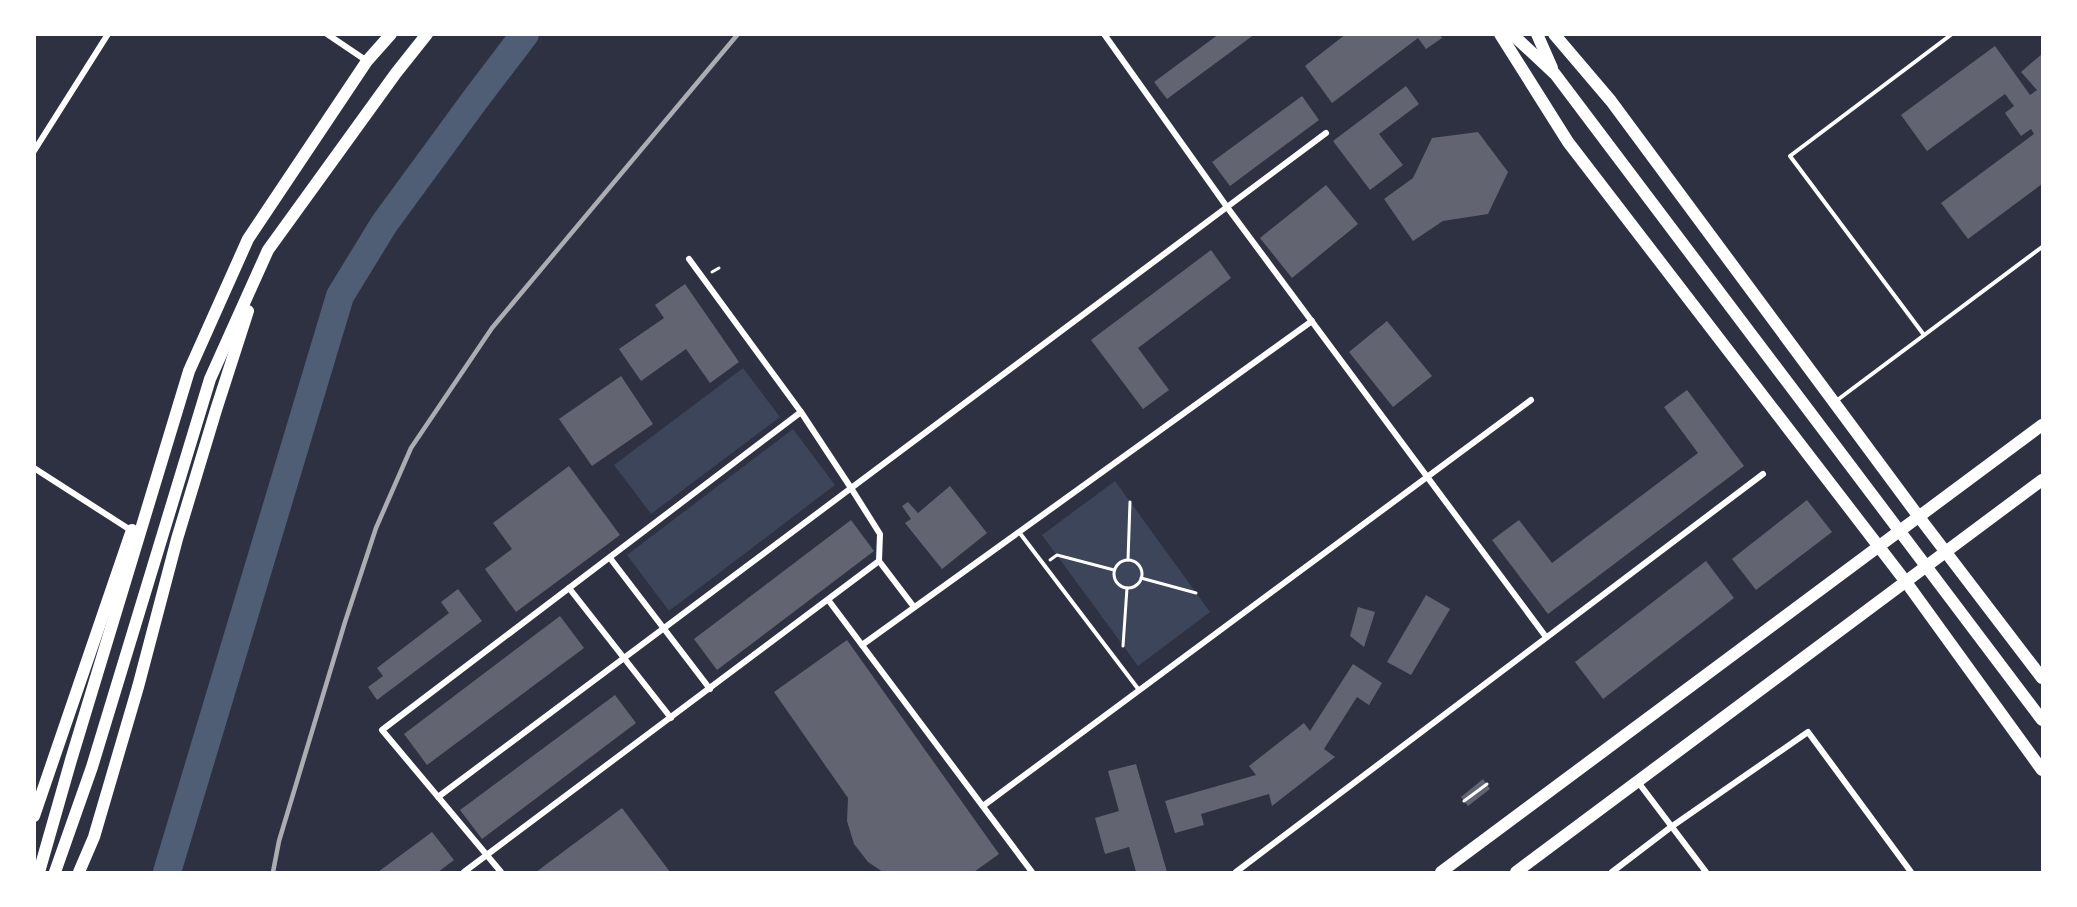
<svg xmlns="http://www.w3.org/2000/svg" width="2077" height="907" viewBox="0 0 2077 907" font-family="Ubuntu,sans-serif">
  <style>
    .green { fill: #3c4559 }
    .lines { fill: none; stroke-linecap: round; stroke-linejoin: round }
    .river { stroke: #4f5d75; stroke-width: 28 }
    .building { fill: #626471 }
    .path { stroke: #fff; stroke-width: 3 }
    .service { stroke: #fff; stroke-width: 4 }
    .minor { stroke: #fff; stroke-width: 6 }
    .primary { stroke: #fff; stroke-width: 12 }
    .trunk { stroke: #fff; stroke-width: 12 }
    .rail { stroke: #abadb3; stroke-width: 4.5 }
  </style>
  <rect width="100%" height="100%" fill="#2d3142"/>
  <g class="green">
    <path d="M743,368L780,417L651,514L614,465Z"/>
    <path d="M793,429L835,485L669,611L627,555Z"/>
    <path d="M1115,481L1210,612L1138,666L1042,535Z"/>
  </g>
  <g class="lines">
    <path class="river" d="M167,872L340,296L384,224L477,97L525,34"/>
  </g>
  <g class="building">
    <path d="M1219,34H1255L1167,99L1154,82Z"/>
    <path d="M1346,34H1440L1442,38L1426,49L1418,38L1332,103L1305,66Z"/>
    <path d="M1995,46L2030,95L2037,90L2021,72L2042,54V184L1968,239L1941,203L2034,134L2031,129L2021,136L2005,113L2014,106L2005,94L1927,151L1901,115Z"/>
    <path d="M1406,86L1419,104L1379,134L1403,165L1370,190L1333,141Z"/>
    <path d="M1302,96L1319,120L1230,186L1212,162Z"/>
    <path d="M1478,132L1508,172L1488,214L1443,221L1413,241L1384,199L1413,178L1432,138Z"/>
    <path d="M1326,185L1358,224L1292,278L1260,238Z"/>
    <path d="M1211,250L1231,278L1138,348L1169,390L1143,409L1091,340Z"/>
    <path d="M685,284L739,362L710,383L686,349L641,381L619,349L664,318L655,305Z"/>
    <path d="M1387,321L1432,376L1393,407L1349,352Z"/>
    <path d="M621,376L653,424L592,466L559,419Z"/>
    <path d="M1687,390L1744,466L1548,614L1492,540L1519,520L1552,563L1698,453L1664,407Z"/>
    <path d="M569,466L620,535L516,612L485,569L512,549L493,523Z"/>
    <path d="M950,486L987,533L942,569L905,523L911,519L902,506L908,502L918,513Z"/>
    <path d="M1807,500L1832,532L1756,590L1732,559Z"/>
    <path d="M851,520L874,551L717,670L694,639Z"/>
    <path d="M1706,561L1734,598L1603,699L1575,662Z"/>
    <path d="M458,589L482,621L377,700L368,687L383,676L377,668L449,613L441,602Z"/>
    <path d="M1426,595L1450,609L1411,675L1387,662Z"/>
    <path d="M1358,607L1375,612L1364,647L1350,636Z"/>
    <path d="M560,616L584,648L427,765L404,734Z"/>
    <path d="M847,640L999,854L974,872H883L868,862L854,844L847,821L848,798L774,692Z"/>
    <path d="M1353,664L1382,683L1369,705L1357,697L1324,749L1335,757L1272,806L1269,794L1201,814L1204,825L1175,833L1165,801L1256,775L1249,766L1304,723L1310,731Z"/>
    <path d="M615,695L636,723L482,839L460,810Z"/>
    <path d="M1136,764L1167,872H1136L1129,847L1105,854L1095,818L1119,811L1108,771Z"/>
    <path d="M1483,779L1490,789L1468,806L1461,797Z"/>
    <path d="M622,808L670,872H536Z"/>
    <path d="M432,832L454,860L438,872H378Z"/>
  </g>
  <g class="lines">
    <g class="path">
      <path d="M712,272L719,268"/>
      <circle cx="1128" cy="574" r="14"/>
      <path d="M1050,560L1057,555L1114,570"/>
      <path d="M1128,560L1130,502"/>
      <path d="M1141,578L1196,593"/>
      <path d="M1123,646L1127,588"/>
      <path d="M1464,801L1487,784"/>
    </g>
    <g class="service">
      <path d="M1924,335L1790,156L1952,34"/>
      <path d="M1836,401L2042,247"/>
      <path d="M1019,532L1139,690"/>
    </g>
    <g class="minor">
      <path d="M327,34L367,61"/>
      <path d="M1104,34L1227,207L1546,637"/>
      <path d="M34,151L108,34"/>
      <path d="M689,259L801,412L851,488L880,534L879,561L914,607"/>
      <path d="M34,468L132,531"/>
      <path d="M610,558L710,689"/>
      <path d="M569,588L671,718"/>
      <path d="M829,601L1032,872"/>
      <path d="M862,645L1312,321"/>
      <path d="M1638,782L1706,872"/>
      <path d="M438,797L1326,133"/>
      <path d="M983,806L1531,400"/>
      <path d="M464,872L879,561"/>
      <path d="M501,872L382,730L801,412"/>
      <path d="M1236,872L1763,474"/>
      <path d="M1612,872L1671,827L1808,732L1911,872"/>
    </g>
    <g class="primary">
      <path d="M1500,34L1568,142L1906,582L2042,770"/>
      <path d="M1512,34L1555,74L2042,720"/>
      <path d="M1537,34L1552,68"/>
      <path d="M1554,34L1611,101L1919,517L2042,678"/>
      <path d="M1441,872L2042,425"/>
      <path d="M1516,872L2042,480"/>
    </g>
    <g class="trunk">
      <path d="M34,816L132,530"/>
      <path d="M39,872L71,760L189,371L248,239L367,61L391,34"/>
      <path d="M55,872L92,767L210,379L268,250L396,73L427,34"/>
      <path d="M79,872L94,837L138,687L177,539L216,410L248,311"/>
    </g>
    <path class="rail" d="M273,872L279,841L345,622L376,528L411,448L492,328L738,34"/>
  </g>
  <rect width="2077" height="907" fill="none" stroke="#ffffff" stroke-width="72"/>
</svg>
